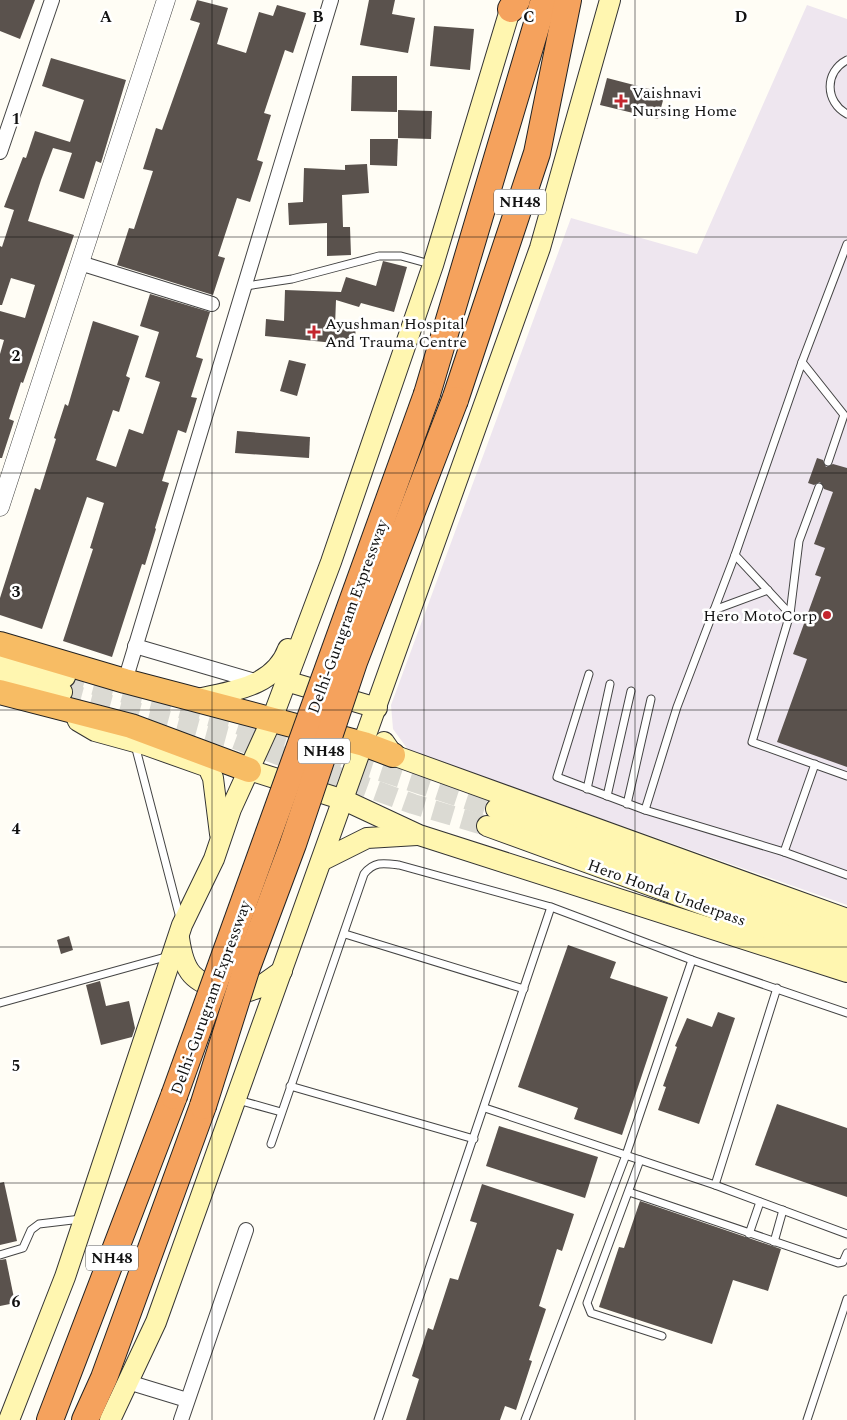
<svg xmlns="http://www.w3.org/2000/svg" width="847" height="1420" viewBox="0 0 847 1420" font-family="Spectral,serif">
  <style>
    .industrial { fill: #eee6ef }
    .building { fill: #5a524d }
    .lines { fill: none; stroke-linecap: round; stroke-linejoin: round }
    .secondary-tunnel { stroke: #dbdad3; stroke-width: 20; stroke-dasharray: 20 10; stroke-linecap: butt }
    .service-casing { stroke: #444; stroke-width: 9 }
    .minor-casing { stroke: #444; stroke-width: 16 }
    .tertiary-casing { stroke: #444; stroke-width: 19 }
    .secondary-casing { stroke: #333; stroke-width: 22 }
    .trunk-casing { stroke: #222; stroke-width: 26 }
    .motorway-casing { stroke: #222; stroke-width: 28 }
    .service { stroke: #fff; stroke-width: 7 }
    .minor { stroke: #fff; stroke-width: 14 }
    .tertiary { stroke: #fff; stroke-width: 18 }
    .secondary { stroke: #fff6b0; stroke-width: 20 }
    .trunk { stroke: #f7bc64; stroke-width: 24 }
    .motorway { stroke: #f5a25d; stroke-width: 26 }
    .motorway-bridge-casing { stroke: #222; stroke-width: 28; stroke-linecap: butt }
    .motorway-bridge { stroke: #f5a25d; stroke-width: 26 }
    .grid { fill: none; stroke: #111; stroke-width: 1; stroke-opacity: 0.55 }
    .poi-dot { fill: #c4262e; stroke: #fff; stroke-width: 2 }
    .labels { text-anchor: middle; stroke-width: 5; stroke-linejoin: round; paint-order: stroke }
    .shield { fill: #fff; stroke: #585858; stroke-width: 1 }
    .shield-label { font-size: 15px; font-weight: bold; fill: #111 }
    .poi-label { font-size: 16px; fill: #111; stroke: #fff; text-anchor: start }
    .street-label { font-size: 16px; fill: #111; stroke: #fff }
    .grid-label { font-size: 16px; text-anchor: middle; font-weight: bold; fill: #111; stroke: #fff; stroke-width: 5; stroke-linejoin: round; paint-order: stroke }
  </style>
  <rect width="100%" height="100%" fill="#fffdf5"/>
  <path class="industrial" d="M807,5L847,19V905L409,751L393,729L391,705L571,218L697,254Z"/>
  <g class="building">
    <path d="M0,0H35L20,39L0,31Z"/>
    <path d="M197,0L228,8L217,44L246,53L259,12L273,16L277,5L306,13L293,53L285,50L264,113L271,115L257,160L263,162L250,202L237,198L218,256L225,258L213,295L117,265L129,228L134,229L153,171L143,169L156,128L162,130L200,23L190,20Z"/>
    <path d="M369,0H395L392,14L415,18L408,53L360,45Z"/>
    <path d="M434,26L474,29L470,70L430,66Z"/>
    <path d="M51,58L126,80L101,163L96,161L84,199L59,191L72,153L53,148L41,180L28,221L74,235L23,383L21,382L9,419L14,421L2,458H0V354L4,340L0,339V311L25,318L35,285L11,278L2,305H0V246L2,247L14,210L4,207L23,157L26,158L35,131L70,142L84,100L42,86Z"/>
    <path d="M352,76H397V112L351,111Z"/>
    <path d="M607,78L665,93L658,119L600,105Z"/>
    <path d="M398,110L432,111L431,139L398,138Z"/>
    <path d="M370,139H398L397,166L370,165Z"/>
    <path d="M367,164L369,193L342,195L343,227H350L351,255L327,256V223L289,225L288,203L303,202L304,168L345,170V165Z"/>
    <path d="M383,261L407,267L394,312L361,303L359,307L336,300L335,326L356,328L354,345L265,336L266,319L284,321L285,290L341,292L346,277L376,286Z"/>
    <path d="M150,294L210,312L196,357L203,359L191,397L197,398L186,433L178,430L162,481L169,483L155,528L156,529L145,565L142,564L112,657L63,641L93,549L90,548L104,503L87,497L42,629L0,615V598L35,488L40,490L56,439L54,438L65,404L68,406L93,321L139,336L126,376L130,378L119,412L113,410L96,460L116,467L129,429L143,434L160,382L145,377L159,332L140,326Z"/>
    <path d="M289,360L306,364L297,396L280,391Z"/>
    <path d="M237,431L310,437L309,458L235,453Z"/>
    <path d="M817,458L823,460L826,467L833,464L847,468V767L777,742L807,659L793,654L821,577L815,575L825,548L814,544L833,492L824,489L820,482L814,485L808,483Z"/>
    <path d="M69,936L73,950L61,954L57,940Z"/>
    <path d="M568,945L616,962L610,978L668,997L622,1135L574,1119L578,1108L518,1087Z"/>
    <path d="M100,981L106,1006L129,1001L135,1028L132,1037L101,1045L86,985Z"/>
    <path d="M718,1012L735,1018L699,1124L658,1110L666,1087L663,1086L677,1047L675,1046L687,1018L712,1027Z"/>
    <path d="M777,1104L847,1128V1197L755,1165Z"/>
    <path d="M499,1126L598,1157L585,1198L486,1166Z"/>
    <path d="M4,1182L17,1241L0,1245V1183Z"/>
    <path d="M482,1184L574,1214L562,1251L557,1249L539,1306L546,1309L529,1360L532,1361L516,1410L505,1406L500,1420H406L419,1379L412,1376L428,1328L433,1330L450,1278L458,1280L477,1223L470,1221Z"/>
    <path d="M640,1201L781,1249L768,1291L733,1280L712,1344L599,1307L619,1247L624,1248Z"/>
    <path d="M6,1259L15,1303L0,1306V1260Z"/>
  </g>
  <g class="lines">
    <g class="secondary-tunnel">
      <path d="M65,677L231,722L496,809"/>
      <path d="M62,692L229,737L413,804L487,826"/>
    </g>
    <g class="service-casing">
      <g id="service">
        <path d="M847,60C824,72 825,102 847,114"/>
        <path d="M246,286L292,279L379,256H401L430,264"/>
        <path d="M802,362L847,244"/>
        <path d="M819,487L799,541L790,614L752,742L847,776"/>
        <path d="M735,555L790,614"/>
        <path d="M714,610L768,590"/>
        <path d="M589,674L557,777L645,810L677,707L735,555L802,362L844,415L828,462"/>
        <path d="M135,745L180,918"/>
        <path d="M815,764L784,852L847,875"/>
        <path d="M587,789L610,684"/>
        <path d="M607,796L631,691"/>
        <path d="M627,804L651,699"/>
        <path d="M645,810L784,852"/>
        <path d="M345,934L524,989"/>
        <path d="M0,1003L169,956"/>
        <path d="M290,1086L474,1139"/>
        <path d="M238,1100L281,1112"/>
        <path d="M485,1108L715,1185L847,1234"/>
        <path d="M271,1144L364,874C374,861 384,863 399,865L551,907L692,960L847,1013"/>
        <path d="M640,1160L587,1303L591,1313L662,1336"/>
        <path d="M715,1185L777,988"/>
        <path d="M629,1192L838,1263L843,1262L847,1253"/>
        <path d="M749,1234L760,1202"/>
        <path d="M774,1242L783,1210"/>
        <path d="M0,1255L23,1248L31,1230L39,1224L81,1219"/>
        <path d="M378,1420L551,907"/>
        <path d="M525,1420L626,1155L692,960"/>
        <path d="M807,1420L847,1299"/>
      </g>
    </g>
    <g class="minor-casing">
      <g id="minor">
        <path d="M0,152L52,0"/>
        <path d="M80,263L212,304"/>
        <path d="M135,646L258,682"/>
        <path d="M125,681L331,0"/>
        <path d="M128,1382L187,1400"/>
        <path d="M181,1420L246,1230"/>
      </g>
    </g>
    <g class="tertiary-casing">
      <path id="tertiary" d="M0,507L166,0"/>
    </g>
    <g class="secondary-casing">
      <g id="secondary">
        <path d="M0,656L65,677"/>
        <path d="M0,673L62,692"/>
        <path d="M286,681L377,708"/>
        <path d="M194,700C230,691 274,688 288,649"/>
        <path d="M74,711L78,721L95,731L146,745L208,767L213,778L220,834"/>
        <path d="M384,742L393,755L847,919"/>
        <path d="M249,770L344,800L419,835L847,972"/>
        <path d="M496,809L847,937"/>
        <path d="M487,826L847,957"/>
        <path d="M323,860L367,838L417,835"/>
        <path d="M179,938C185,980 196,980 233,996L258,988L282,971"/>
        <path d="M9,1420L65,1277L182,925L214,859L231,809L272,719L331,562L433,265L513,0"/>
        <path d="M110,1420L156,1322L540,248L610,0"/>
      </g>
    </g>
    <g class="trunk-casing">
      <g id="trunk">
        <path d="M0,644L125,681L364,744L393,755"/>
        <path d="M0,692L131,726L249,770"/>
      </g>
    </g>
    <g class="motorway-casing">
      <g id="motorway">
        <path d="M511,9L517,0"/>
        <path d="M427,394L544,0"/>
        <path d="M455,400L537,153L568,0"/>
        <path d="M50,1420L174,1096"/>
        <path d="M85,1420L104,1378L203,1106"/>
      </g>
    </g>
    <use href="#service" class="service"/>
    <use href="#minor" class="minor"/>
    <use href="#tertiary" class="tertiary"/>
    <use href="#secondary" class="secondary"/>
    <use href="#trunk" class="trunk"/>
    <use href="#motorway" class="motorway"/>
    <g class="motorway-bridge-casing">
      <g id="motorway-bridge">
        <path d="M174,1096L427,394"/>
        <path d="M203,1106L246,970L293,844L354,662L455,400"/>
      </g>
    </g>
    <use href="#motorway-bridge" class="motorway-bridge"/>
  </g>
  <path class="grid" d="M212,0V1420M424,0V1420M635,0V1420M0,237H847M0,473H847M0,710H847M0,947H847M0,1183H847"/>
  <g class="poi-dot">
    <path d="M618.5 93.5h5v5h5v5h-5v5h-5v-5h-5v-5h5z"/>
    <path d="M311.5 324.5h5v5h5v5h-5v5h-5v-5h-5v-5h5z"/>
    <circle cx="827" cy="615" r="5"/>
  </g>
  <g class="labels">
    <g class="shield">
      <rect x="494" y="189.5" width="52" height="25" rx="4"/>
      <rect x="298" y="738.5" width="52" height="25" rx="4"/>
      <rect x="86" y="1245.5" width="52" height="25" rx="4"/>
    </g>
    <g class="shield-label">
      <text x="520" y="207">NH48</text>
      <text x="324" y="756">NH48</text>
      <text x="112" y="1263">NH48</text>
    </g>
    <g class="poi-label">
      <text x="632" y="98">Vaishnavi<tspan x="632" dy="18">Nursing Home</tspan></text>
      <text x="325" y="329">Ayushman Hospital<tspan x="325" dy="18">And Trauma Centre</tspan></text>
      <text x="817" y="621" text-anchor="end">Hero MotoCorp</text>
    </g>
    <g class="street-label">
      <text transform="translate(347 616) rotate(-70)" y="6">Delhi-Gurugram Expressway</text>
      <text transform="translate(667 892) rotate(20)" y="6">Hero Honda Underpass</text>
      <text transform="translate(210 997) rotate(-70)" y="6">Delhi-Gurugram Expressway</text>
    </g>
  </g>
  <g class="grid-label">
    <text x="106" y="22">A</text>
    <text x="318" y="22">B</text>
    <text x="529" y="22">C</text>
    <text x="741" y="22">D</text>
    <text x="16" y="124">1</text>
    <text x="16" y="361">2</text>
    <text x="16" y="597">3</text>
    <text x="16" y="834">4</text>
    <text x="16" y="1071">5</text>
    <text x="16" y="1307">6</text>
  </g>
</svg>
